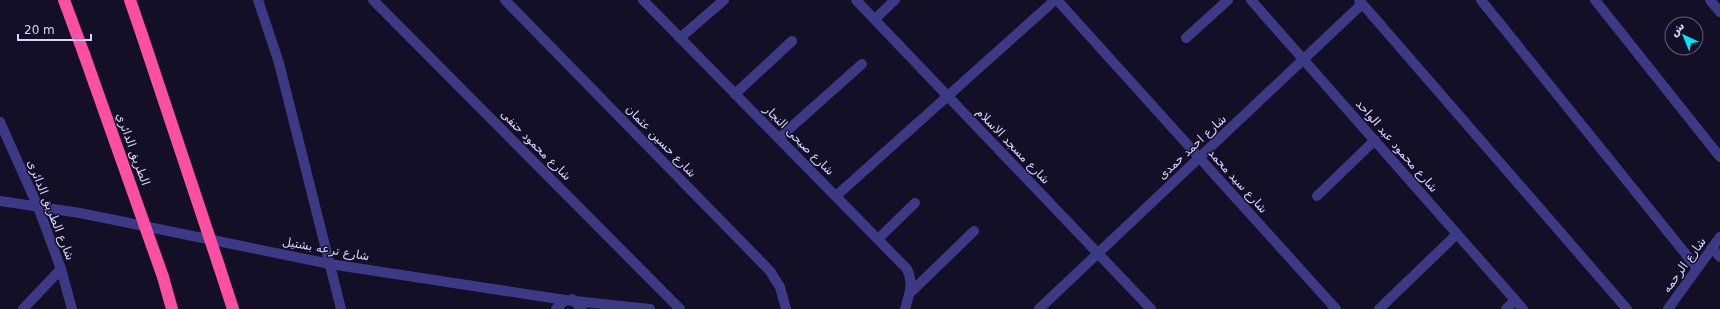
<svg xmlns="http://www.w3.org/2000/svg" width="1720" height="309" viewBox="0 0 1720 309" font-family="'DejaVu Sans','Noto Sans Arabic',sans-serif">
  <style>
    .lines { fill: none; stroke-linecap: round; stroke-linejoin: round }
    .minor { stroke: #3d3a85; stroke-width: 10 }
    .highway { stroke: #ff4fa3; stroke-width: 12 }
    .highway-bridge { stroke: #ff4fa3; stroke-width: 12 }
    .labels { text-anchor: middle; stroke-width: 3; stroke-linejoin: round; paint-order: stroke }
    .street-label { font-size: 12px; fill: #d9d4ff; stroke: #130f26 }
  </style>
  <rect width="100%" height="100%" fill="#130f26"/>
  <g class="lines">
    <g class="minor">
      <path d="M258,0L279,63L341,309"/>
      <path d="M373,0L680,309"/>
      <path d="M505,0L770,271L780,287L786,309"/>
      <path d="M643,0L907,269C914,283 909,295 905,309"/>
      <path d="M856,0L1151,309"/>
      <path d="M1057,0L1336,309"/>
      <path d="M1251,0L1523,309"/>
      <path d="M1359,0L1627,309"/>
      <path d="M1481,0L1697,268"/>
      <path d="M1595,0L1720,157"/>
      <path d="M1710,0L1720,12"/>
      <path d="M875,19L895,0"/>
      <path d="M680,38L724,0"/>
      <path d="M1186,38L1228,0"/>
      <path d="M735,94L792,41"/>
      <path d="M0,122L38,207L61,269L72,309"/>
      <path d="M779,138L862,64"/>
      <path d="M836,196L1055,0"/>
      <path d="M1317,196L1375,140"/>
      <path d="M0,201L80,213L330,264L565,300L650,309"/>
      <path d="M878,239L915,203"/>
      <path d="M1712,248L1720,257"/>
      <path d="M910,293L974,231"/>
      <path d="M572,299L582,309"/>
      <path d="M23,309L61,269"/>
      <path d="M556,309L565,300"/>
      <path d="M1039,309L1362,4"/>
      <path d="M1379,309L1457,234"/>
      <path d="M1506,309L1515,300"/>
      <path d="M1668,309L1720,237"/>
    </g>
    <g class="highway">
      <path d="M64,0L84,54"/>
      <path d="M130,0L142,35"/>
      <path d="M219,266L233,309"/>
      <path d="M163,277L172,309"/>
    </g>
    <g class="highway-bridge">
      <path d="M142,35L219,266"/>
      <path d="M84,54L163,277"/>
    </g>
  </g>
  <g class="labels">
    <g class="street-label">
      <text transform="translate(799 140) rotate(45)" y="4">شارع صبحى النجار</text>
      <text transform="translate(661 141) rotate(46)" y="4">شارع حسين عثمان</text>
      <text transform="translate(536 145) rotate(45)" y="4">شارع محمود حنفى</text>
      <text transform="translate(1013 146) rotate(46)" y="4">شارع مسجد الاسلام</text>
      <text transform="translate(1397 146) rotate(49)" y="4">شارع محمود عبد الواحد</text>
      <text transform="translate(1192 147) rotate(-43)" y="4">شارع احمد حمدى</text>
      <text transform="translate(133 149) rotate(70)" y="4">الطريق الدائري</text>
      <text transform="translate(1238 181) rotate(48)" y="4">شارع سيد محمد</text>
      <text transform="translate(51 210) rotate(68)" y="4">شارع الطريق الدائرى</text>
      <text transform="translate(326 249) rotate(10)" y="4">شارع ترعه بشتيل</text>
      <text transform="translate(1684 265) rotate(-54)" y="4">شارع الرحمه</text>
    </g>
  </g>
  <g transform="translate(1684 36) rotate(316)"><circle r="19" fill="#130f26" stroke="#625e7d"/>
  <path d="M0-3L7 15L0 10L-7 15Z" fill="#00e5ff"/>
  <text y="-6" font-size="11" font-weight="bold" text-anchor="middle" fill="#d9d4ff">ش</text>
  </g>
  <path d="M18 34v6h73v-6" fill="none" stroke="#d9d4ff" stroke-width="2"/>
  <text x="24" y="34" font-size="12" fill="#d9d4ff" stroke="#130f26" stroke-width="3" paint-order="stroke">20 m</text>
</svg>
